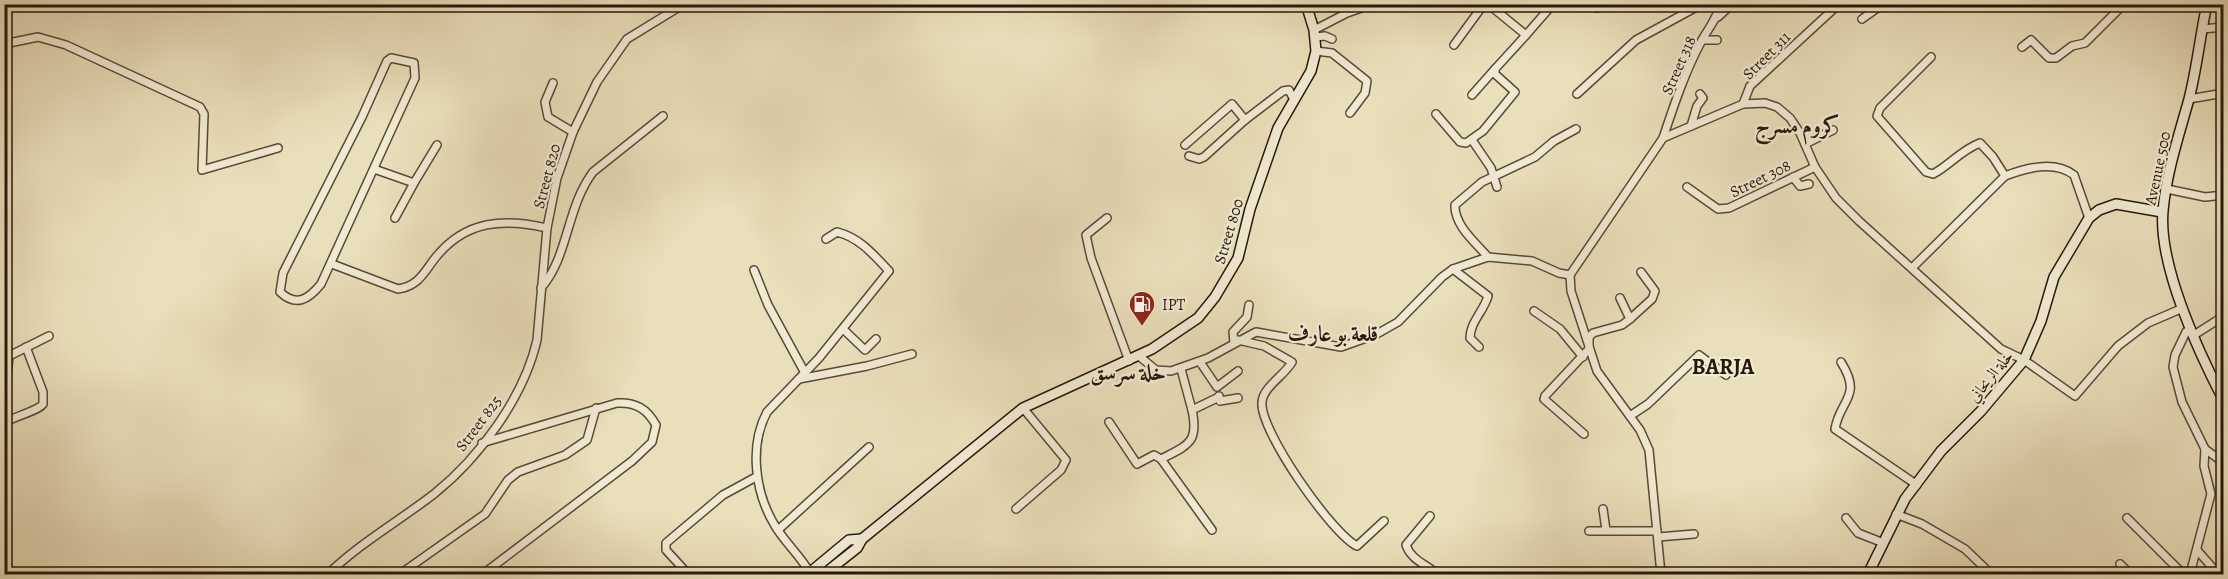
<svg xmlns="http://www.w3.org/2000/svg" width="2228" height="579" viewBox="0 0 2228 579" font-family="Alegreya,Amiri,serif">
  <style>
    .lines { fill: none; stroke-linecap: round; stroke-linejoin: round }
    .street-casing { stroke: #584a37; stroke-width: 10 }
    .secondary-casing { stroke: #27180b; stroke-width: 12 }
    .street { stroke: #f1ead3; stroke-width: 7 }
    .secondary { stroke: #f1ead3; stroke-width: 9 }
    .labels { text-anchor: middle; stroke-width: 4.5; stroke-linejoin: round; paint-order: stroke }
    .street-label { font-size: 16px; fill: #27180b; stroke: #f1ead3 }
    .poi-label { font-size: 16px; fill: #27180b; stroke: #f1ead3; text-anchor: start }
    .district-label { font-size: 22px; font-weight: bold; fill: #27180b; stroke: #f1ead3 }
  </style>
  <rect width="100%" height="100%" fill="#eadfbb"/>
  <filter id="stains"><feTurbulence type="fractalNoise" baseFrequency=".00333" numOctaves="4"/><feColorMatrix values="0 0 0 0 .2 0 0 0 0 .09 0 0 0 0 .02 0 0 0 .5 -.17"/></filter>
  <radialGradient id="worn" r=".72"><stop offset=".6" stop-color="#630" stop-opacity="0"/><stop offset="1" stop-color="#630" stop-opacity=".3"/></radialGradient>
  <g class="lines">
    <g class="street-casing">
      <g id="street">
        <path d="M1596,4L1597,8"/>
        <path d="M1718,17L1732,4"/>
        <path d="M1862,19L1883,4"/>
        <path d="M2202,29L2224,27"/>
        <path d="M1314,30L1347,13L1373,4"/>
        <path d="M1526,35L1553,4"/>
        <path d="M1315,37L1325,36L1332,39"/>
        <path d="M1702,40H1717"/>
        <path d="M4,44L38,37L66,45L200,107L204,114L202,170L278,148"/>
        <path d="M1454,45L1484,4"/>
        <path d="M2022,47L2031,40L2049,58H2056L2072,46L2085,43L2124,4"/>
        <path d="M1316,51L1332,53L1367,81L1365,93L1350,113"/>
        <path d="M1931,57L1880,108L1877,116L1926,172L1933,174C1950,165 1961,150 1980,143L1993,157L2005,176"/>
        <path d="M391,58L414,63L415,78L321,284C308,300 296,307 280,292L283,273L362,117L387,61Z"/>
        <path d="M553,83L545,102L548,117L573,132"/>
        <path d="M1577,94L1636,40L1702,4"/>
        <path d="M1472,95L1495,69"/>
        <path d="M2189,99L2224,93"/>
        <path d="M1743,104L1750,86L1839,4"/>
        <path d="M1436,114L1460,142L1466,143L1483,131L1515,92L1495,74V69L1526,35L1488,4"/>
        <path d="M1691,126L1697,106L1703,98L1700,94"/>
        <path d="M1663,138C1674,105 1685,72 1701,42C1708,28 1717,20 1720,4"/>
        <path d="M1472,140L1491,168L1497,187"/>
        <path d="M1805,144L1833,130"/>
        <path d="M1185,145L1232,104L1245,120L1283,91L1289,90L1294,100"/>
        <path d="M1189,156L1199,159L1204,157L1245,120"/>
        <path d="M374,169L414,183L437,145"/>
        <path d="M1793,177L1800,186L1809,184"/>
        <path d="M1687,187L1718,209L1729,208L1815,167"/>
        <path d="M2167,189L2205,197L2224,195"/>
        <path d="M395,218L414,183"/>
        <path d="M1107,218L1086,235L1091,258L1129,361"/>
        <path d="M1488,257C1475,242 1454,225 1455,205L1482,182L1535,157L1554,141L1576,129"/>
        <path d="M332,264L398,289C419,286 424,272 436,257C466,220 504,218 547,228L557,178L573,132L597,82L627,39L684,4"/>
        <path d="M1912,268L2005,176C2026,168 2054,160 2074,175L2089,218"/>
        <path d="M1453,269L1488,296C1484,311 1470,322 1470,338L1479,347"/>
        <path d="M754,270L768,305L805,373"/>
        <path d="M1570,275L1571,291L1597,371L1640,430L1649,450L1661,574"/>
        <path d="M541,288C569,256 566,208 593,172L663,116"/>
        <path d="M1534,311L1560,329L1583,357"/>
        <path d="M1630,319L1652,299L1655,291L1641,272"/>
        <path d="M843,329L865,350L876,339"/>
        <path d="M2194,335L2224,316"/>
        <path d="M1238,340L1264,346L1292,362C1285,375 1263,387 1262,402C1259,430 1332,534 1357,546L1384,521"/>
        <path d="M1234,343L1233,332L1247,317L1249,305"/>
        <path d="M1139,356L1156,370L1171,371L1208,358L1256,332L1341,347L1375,335L1398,322L1442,277L1453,269L1488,257L1532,261L1559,273L1570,275L1663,138L1743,104L1765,103L1777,107L1790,118L1800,133L1815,167L1836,198L1859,221L2001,349L2024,360L2075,396L2118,346L2148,323L2183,308"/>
        <path d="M1200,362L1217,387L1238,371"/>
        <path d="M1841,362C1863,397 1840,399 1835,429L1917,485"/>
        <path d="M1181,369L1192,410L1219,397"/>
        <path d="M799,379L867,366L912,354"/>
        <path d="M1219,396L1220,401L1238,398"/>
        <path d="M4,405L9,356L49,336"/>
        <path d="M1630,416L1648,404L1699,355L1726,375"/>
        <path d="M1109,422L1137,464L1154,455L1161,459L1212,530"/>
        <path d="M4,423C15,416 38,411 43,404V392L26,347"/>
        <path d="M1584,434L1544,399L1545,396L1589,349V337L1593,333L1622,325L1630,319L1620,298"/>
        <path d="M482,443L617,403C636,402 647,409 656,425L652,442L632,461L483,574"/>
        <path d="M2205,449L2224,463"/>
        <path d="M1161,459C1188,445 1199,443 1192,410"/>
        <path d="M1016,509L1061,470L1066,460L1023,408"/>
        <path d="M1603,509L1606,530"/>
        <path d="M1896,514L1922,524L1965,549L1991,574"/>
        <path d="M1430,516L1406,545C1411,560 1426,564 1437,574"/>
        <path d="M1846,518L1858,533L1881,542"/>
        <path d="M2127,518L2183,574"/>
        <path d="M778,530L869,447"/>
        <path d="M1589,531H1657"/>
        <path d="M1658,537L1694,534"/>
        <path d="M2197,550L2218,574"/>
        <path d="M2120,564L2130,574"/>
        <path d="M810,573C800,555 784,542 774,524C755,492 749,446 767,412L819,358L889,271C873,254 860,238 837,232L826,239"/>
        <path d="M328,574C360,543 399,521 434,494C480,457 524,397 537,340L547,228"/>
        <path d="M400,574L485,514L508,480L518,472L565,455L587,440L596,408"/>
        <path d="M688,574L666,550V543L723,495L756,477"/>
        <path d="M2190,574L2211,494L2204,466L2205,449L2182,402L2173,367L2175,355L2186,332L2191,328"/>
      </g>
    </g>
    <g class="secondary-casing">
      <g id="secondary">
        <path d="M2207,4C2200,36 2197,68 2189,99C2179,135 2166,174 2163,211C2158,265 2199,353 2224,401"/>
        <path d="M808,574L849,540L862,539"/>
        <path d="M824,574L857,548L862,539L1023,408L1152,349L1198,318L1215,297L1238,258L1250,209L1278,128L1311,71L1316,51L1314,30L1306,4"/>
        <path d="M1868,574L1905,499L1941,451L1981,411L2024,360L2041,321L2054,277L2089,218L2099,210L2116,204L2162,212"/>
      </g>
    </g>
    <use href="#street" class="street"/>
    <use href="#secondary" class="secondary"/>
  </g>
  <defs>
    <g id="fuel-pin" transform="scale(1.35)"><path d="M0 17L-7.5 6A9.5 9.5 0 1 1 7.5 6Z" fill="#8f2418" stroke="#f1ead3"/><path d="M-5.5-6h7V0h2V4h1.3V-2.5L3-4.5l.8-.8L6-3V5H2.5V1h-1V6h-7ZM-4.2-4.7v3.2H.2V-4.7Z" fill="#fff"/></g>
  </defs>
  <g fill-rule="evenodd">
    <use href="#fuel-pin" x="1142" y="304"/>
  </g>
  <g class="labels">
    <g class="street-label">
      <text transform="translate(1766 55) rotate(-45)" y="6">Street 311</text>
      <text transform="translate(1678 65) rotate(-66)" y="6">Street 318</text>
      <text transform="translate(2157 168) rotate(-78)" y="6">Avenue 500</text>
      <text transform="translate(546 176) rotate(-75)" y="6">Street 820</text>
      <text transform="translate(1760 178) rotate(-26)" y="6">Street 308</text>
      <text transform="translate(1228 231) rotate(-73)" y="6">Street 800</text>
      <text transform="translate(1990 376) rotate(-51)" y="6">خلة الريحاني</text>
      <text transform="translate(478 423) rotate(-53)" y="6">Street 825</text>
    </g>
    <g class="poi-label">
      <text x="1162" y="310">IPT</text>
    </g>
    <g class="district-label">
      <text x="1797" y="133">كروم مسرج</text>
      <text x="1333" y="341">قلعة بو عارف</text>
      <text x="1723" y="374">BARJA</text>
      <text x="1128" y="380">خلة سرسق</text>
    </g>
  </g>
  <rect width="2228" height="579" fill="none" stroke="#eadfbb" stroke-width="24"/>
  <rect x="6" y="6" width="2216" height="567" fill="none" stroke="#27180b" stroke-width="3"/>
  <rect x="12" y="12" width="2204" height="555" fill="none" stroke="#27180b" stroke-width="1.5"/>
  <rect width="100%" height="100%" filter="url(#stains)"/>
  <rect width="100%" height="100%" fill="url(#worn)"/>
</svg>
